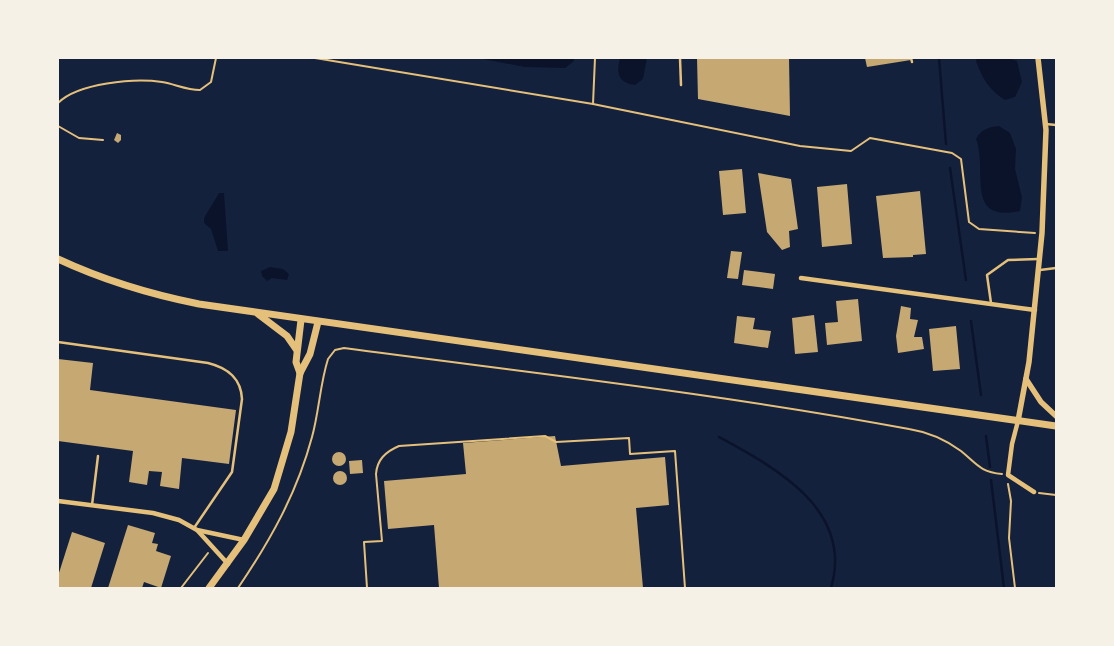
<svg xmlns="http://www.w3.org/2000/svg" width="1114" height="646" viewBox="0 0 1114 646" font-family="Karla,sans-serif">
  <style>
    .water { fill: #0b132b }
    .lines { fill: none; stroke-linecap: round; stroke-linejoin: round }
    .stream { stroke: #0b132b; stroke-width: 2.5 }
    .building { fill: #c6a872 }
    .path { stroke: #e5c07b; stroke-width: 2 }
    .service { stroke: #e5c07b; stroke-width: 2.5 }
    .minor { stroke: #e5c07b; stroke-width: 4.5 }
    .tertiary { stroke: #e5c07b; stroke-width: 5.5 }
    .secondary { stroke: #e5c07b; stroke-width: 7 }
  </style>
  <rect width="100%" height="100%" fill="#14213d"/>
  <g class="water">
    <path d="M478,58H574V61L565,68L525,67Z"/>
    <path d="M620,58H647L643,79L635,85C618,83 616,73 620,58Z"/>
    <path d="M977,58H1008L1017,61L1022,82L1015,97L1005,100C989,90 982,78 976,61Z"/>
    <path d="M999,126L1010,133L1016,149L1015,169L1022,197L1020,211C964,223 988,171 976,139C981,129 989,127 999,126Z"/>
    <path d="M219,193H224L228,251H218L211,229L204,223V218Z"/>
    <path d="M270,267L283,269L289,274L287,280L272,278L267,281L262,276L261,271Z"/>
  </g>
  <g class="lines">
    <g class="stream">
      <path d="M939,58L946,144"/>
      <path d="M950,168L966,280"/>
      <path d="M971,321L981,395"/>
      <path d="M986,436L990,467"/>
      <path d="M719,437C776,468 854,510 831,588"/>
      <path d="M991,480L1004,588"/>
    </g>
  </g>
  <g class="building">
    <path d="M697,58H789L790,116L698,99Z"/>
    <path d="M865,58H910L911,60L867,67Z"/>
    <path d="M117,133L121,135V140L118,143L114,140Z"/>
    <path d="M742,169L746,213L723,215L719,171Z"/>
    <path d="M758,173L791,179L798,229L789,231L790,247L782,250L767,232Z"/>
    <path d="M847,184L852,244L822,247L817,187Z"/>
    <path d="M920,191L926,254L913,255V257L883,258L876,196Z"/>
    <path d="M731,251L742,252L738,279L727,278Z"/>
    <path d="M744,270L775,274L773,289L742,285Z"/>
    <path d="M858,299L862,341L827,345L825,323L838,322L836,301Z"/>
    <path d="M901,306L911,308L910,319L918,320L914,337H922L924,349L898,353L896,336Z"/>
    <path d="M814,315L818,352L795,354L792,318Z"/>
    <path d="M737,316L755,318L753,329L771,331L768,348L734,343Z"/>
    <path d="M956,326L960,369L933,371L929,329Z"/>
    <path d="M58,359L93,363L90,390L236,410L229,464L182,458L179,489L160,486L162,472L149,471L147,485L129,482L133,451L58,441Z"/>
    <path d="M555,436L561,466L665,457L669,505L636,508L643,588H439L434,525L388,529L384,481L466,474L463,443Z"/>
    <circle cx="339" cy="459" r="7"/>
    <path d="M362,460L363,473L350,474L349,461Z"/>
    <circle cx="340" cy="478" r="7"/>
    <path d="M128,525L155,533L152,543L158,544L156,551L171,556L161,588L144,582L142,588H108Z"/>
    <path d="M72,532L105,543L91,588H58V576Z"/>
  </g>
  <g class="lines">
    <g class="path">
      <path d="M315,58L593,104L800,146L851,151L870,138L952,153L961,159L969,222L979,229L1035,233"/>
      <path d="M58,103C78,83 134,78 162,82C175,84 186,90 200,90L211,82L216,58"/>
      <path d="M593,104L595,58"/>
      <path d="M58,126L79,138L103,140"/>
      <path d="M1008,484L1011,501L1009,538L1015,588"/>
      <path d="M1039,493L1056,495"/>
      <path d="M181,588L208,553"/>
      <path d="M238,588C270,541 297,493 312,437C319,412 320,384 328,359L335,350L344,348C532,373 722,394 909,429C928,432 946,440 961,451C977,464 980,472 1002,474"/>
      <path d="M367,588L364,542L382,541L376,474C377,460 385,452 399,446L545,436L556,442L629,438L630,454L675,451L685,588"/>
    </g>
    <g class="service">
      <path d="M680,58L681,85"/>
      <path d="M911,58L912,62"/>
      <path d="M1046,124L1056,125"/>
      <path d="M1040,270L1056,268"/>
      <path d="M991,303L987,275L1008,260L1038,259"/>
      <path d="M58,342L208,363C228,368 241,378 242,399L232,472L194,528"/>
      <path d="M92,505L98,456"/>
    </g>
    <g class="minor">
      <path d="M801,278L1035,310"/>
      <path d="M1018,421L1012,444L1008,475L1034,492"/>
      <path d="M58,501L153,513L179,520L197,530L244,540"/>
      <path d="M198,531L228,564"/>
    </g>
    <g class="tertiary">
      <path d="M1026,379L1041,402L1056,416"/>
      <path d="M1018,421L1029,362L1042,233L1046,130L1038,58"/>
    </g>
    <g class="secondary">
      <path d="M58,259C103,280 149,294 199,304L1056,426"/>
      <path d="M258,314L287,336L296,349"/>
      <path d="M300,373L296,362L301,320"/>
      <path d="M209,588L244,540L274,489L291,432L300,373L310,354L318,322"/>
    </g>
  </g>
  <rect width="1114" height="646" fill="none" stroke="#f6f1e7" stroke-width="118"/>
</svg>
